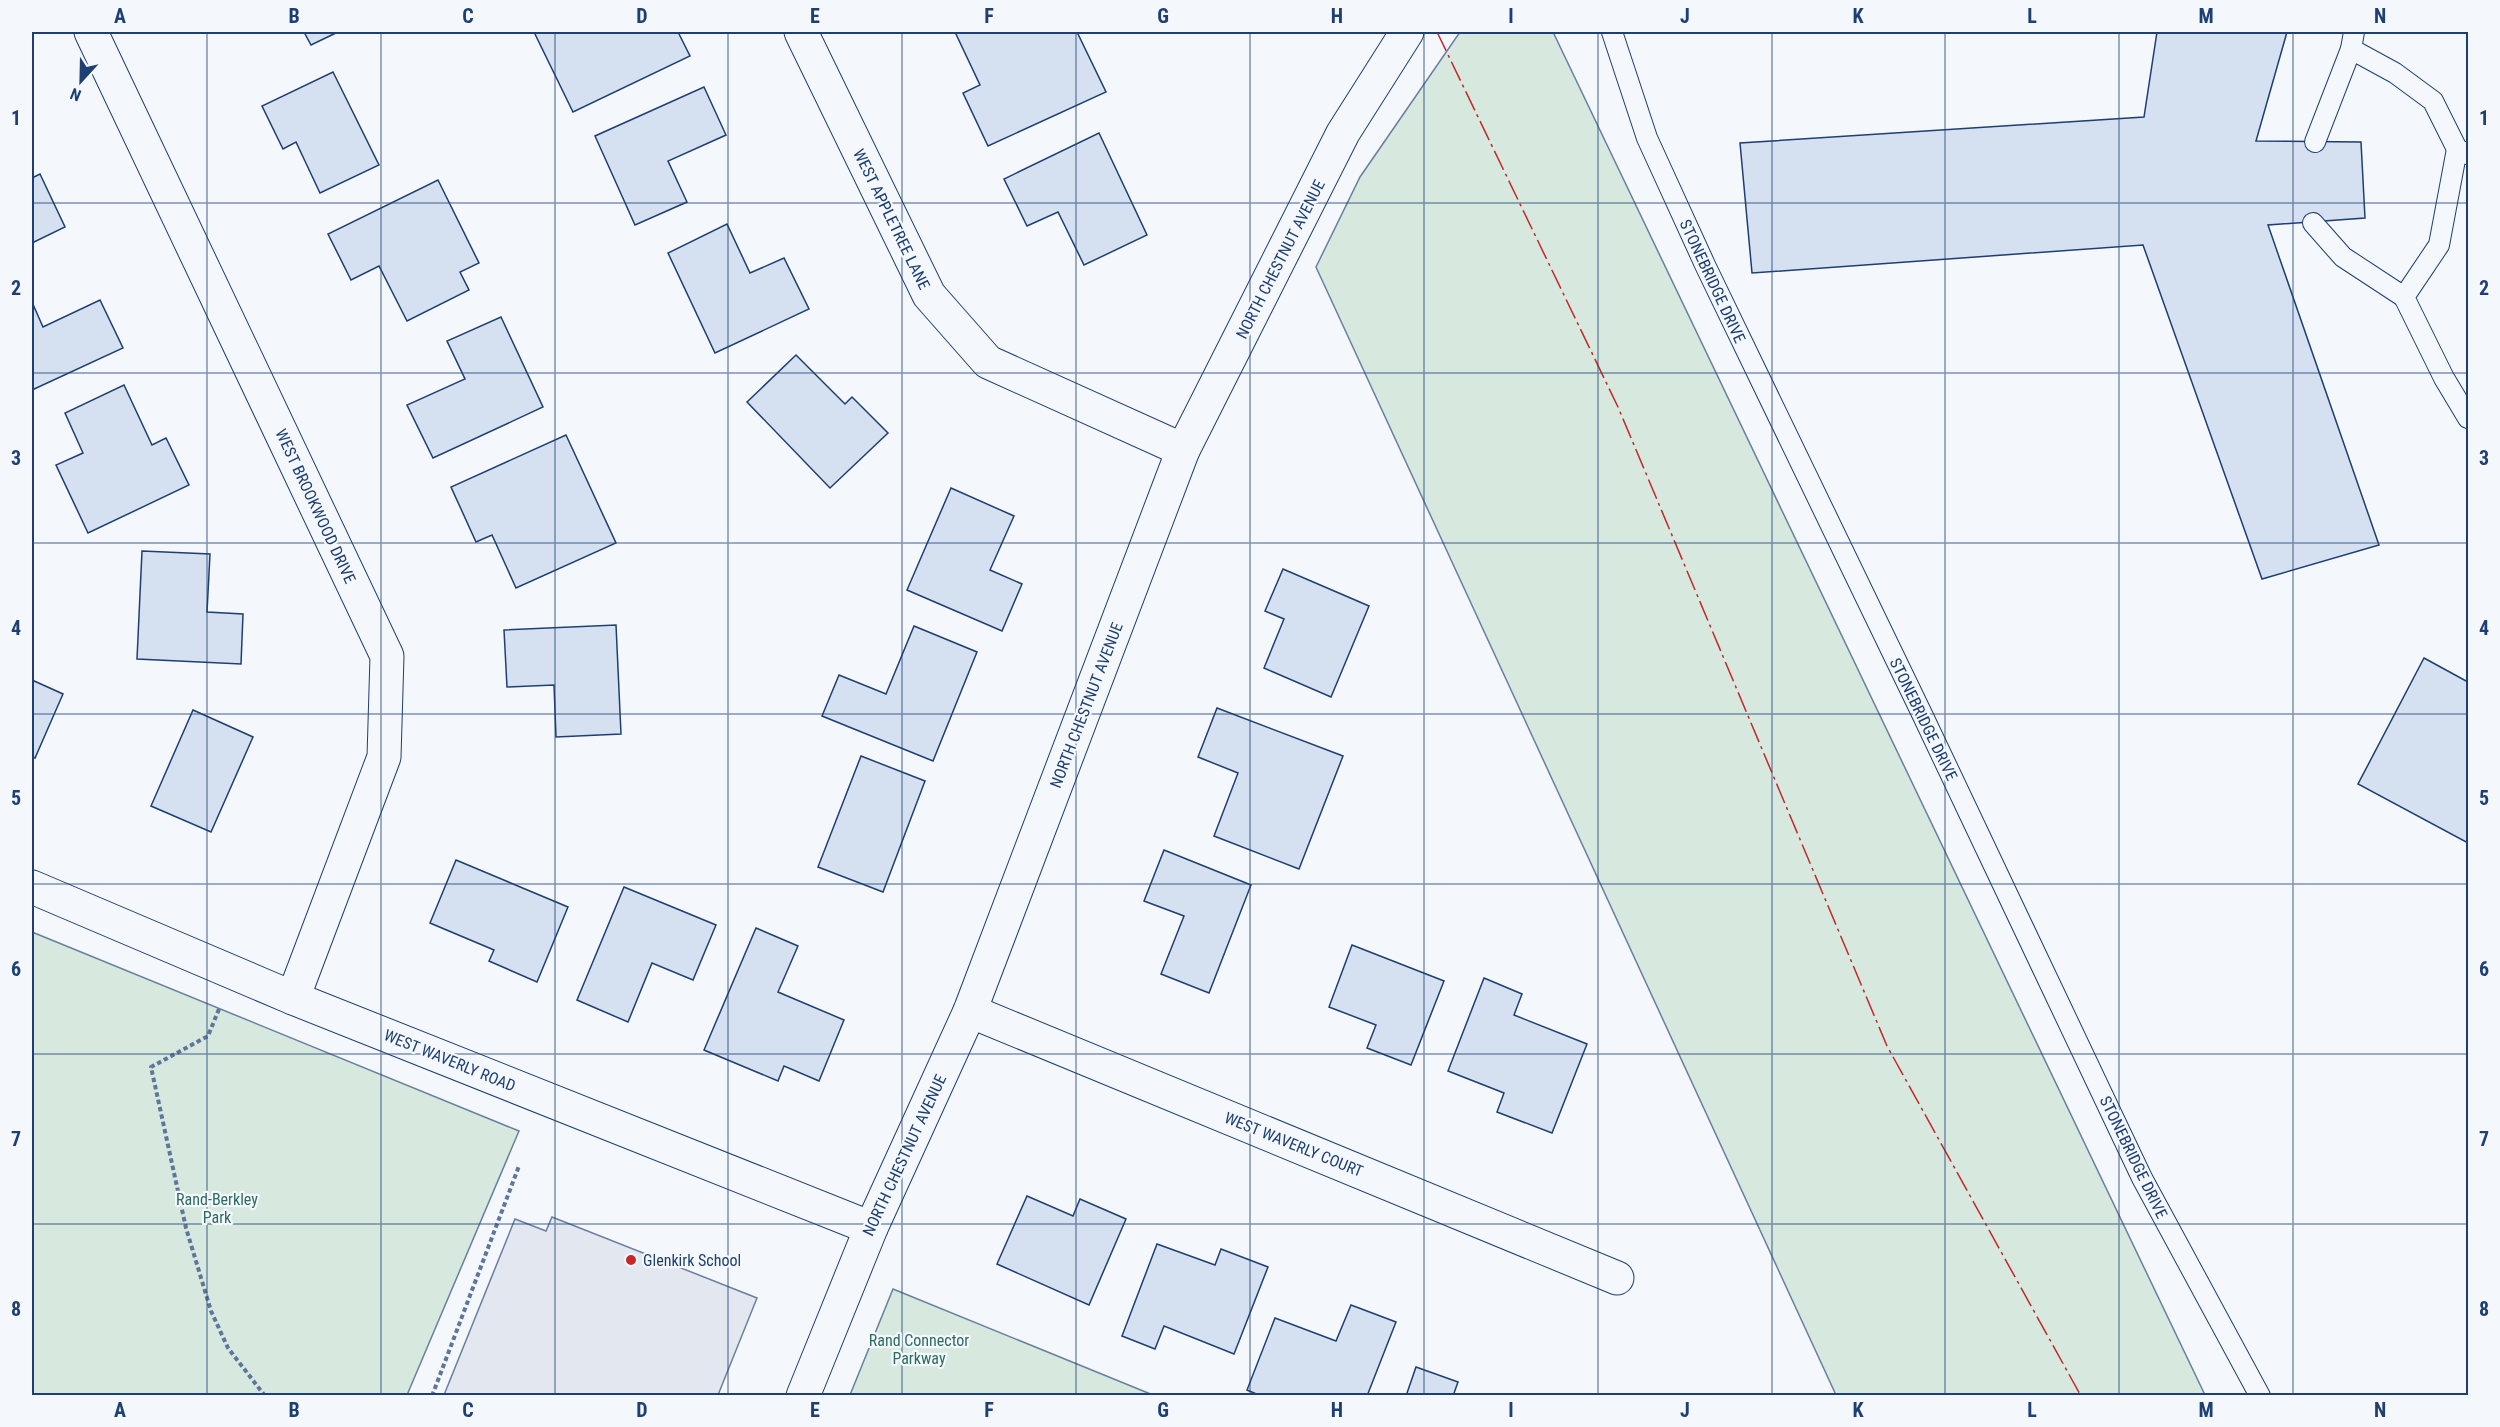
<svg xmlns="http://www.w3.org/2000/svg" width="2500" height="1427" viewBox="0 0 2500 1427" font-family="'Roboto Condensed',sans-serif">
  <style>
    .green { fill: #d7e8df; stroke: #687fa3; stroke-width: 1.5 }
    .parking { fill: #e3e8f0; stroke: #687fa3; stroke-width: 1.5 }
    .building { fill: #d5e0f0; stroke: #1d3f73; stroke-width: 1.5 }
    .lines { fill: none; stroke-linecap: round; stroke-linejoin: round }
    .lane-casing { stroke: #1d3f73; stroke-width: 22 }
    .street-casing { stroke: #1d3f73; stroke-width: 35 }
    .path { stroke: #5e769c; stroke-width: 4; stroke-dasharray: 4.5 3; stroke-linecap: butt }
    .lane { stroke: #f4f7fb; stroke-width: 20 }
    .street { stroke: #f4f7fb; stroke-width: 33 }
    .power { stroke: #c62828; stroke-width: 1.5; stroke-dasharray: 21 4.5 3 4.5; stroke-linecap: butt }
    .grid { fill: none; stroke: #1d3f73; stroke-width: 1.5; stroke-opacity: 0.55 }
    .poi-dot { fill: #c62828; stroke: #f4f7fb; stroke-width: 2 }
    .labels { text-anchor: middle; stroke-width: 4.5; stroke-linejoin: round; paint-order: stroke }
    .street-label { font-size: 16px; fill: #1d3f73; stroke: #f4f7fb }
    .park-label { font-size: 16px; fill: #2c6c60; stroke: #f4f7fb }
    .poi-label { font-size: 16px; fill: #1d3f73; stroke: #f4f7fb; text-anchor: start }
    .neatline { fill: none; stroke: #1d3f73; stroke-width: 2 }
    .grid-label { font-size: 20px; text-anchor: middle; font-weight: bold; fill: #1d3f73 }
  </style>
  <rect width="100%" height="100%" fill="#f4f7fb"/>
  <g class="green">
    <path d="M1460,32H1553L2205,1395H1836L1316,267L1360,177Z"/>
    <path d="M32,932L519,1131L407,1395H32Z"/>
    <path d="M893,1289L1153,1395H850Z"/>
  </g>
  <path class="parking" d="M552,1217L757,1298L718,1395H444L515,1219L546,1231Z"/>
  <g class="building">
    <path d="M304,32H338L311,45Z"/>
    <path d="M534,32H678L690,56L573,112Z"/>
    <path d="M955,32H1077L1106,92L988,146L963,93L980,85Z"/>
    <path d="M2157,32H2287L2256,141L2361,142L2365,218L2268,225L2379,545L2262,579L2143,245L1752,273L1740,143L2144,117Z"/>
    <path d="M333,72L379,165L320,193L296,142L283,149L262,106Z"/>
    <path d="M704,87L726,135L668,161L687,202L635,225L595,136Z"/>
    <path d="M1099,133L1147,235L1084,265L1058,212L1027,226L1004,179Z"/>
    <path d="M40,174L65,227L32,243V178Z"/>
    <path d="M438,180L479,263L460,272L469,290L407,321L379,266L351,280L328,234Z"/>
    <path d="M727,224L750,273L784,258L809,309L715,353L668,253Z"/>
    <path d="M100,300L123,348L32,390V302L43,327Z"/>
    <path d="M501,317L543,407L433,458L407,405L465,379L447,341Z"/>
    <path d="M796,355L845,404L852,397L888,433L830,488L747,402Z"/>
    <path d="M124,385L152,445L166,438L189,485L88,533L56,465L83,453L65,413Z"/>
    <path d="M566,435L616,543L516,588L492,535L476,542L451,487Z"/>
    <path d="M951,488L1014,516L990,570L1022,584L1002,631L907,590Z"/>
    <path d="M142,551L210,554L207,612L243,614L241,664L137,659Z"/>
    <path d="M1283,569L1369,606L1331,697L1264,668L1284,619L1265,611Z"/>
    <path d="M616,625L621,734L556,737L554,685L507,687L504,630Z"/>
    <path d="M914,626L977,652L933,761L822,716L839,675L886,694Z"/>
    <path d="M2424,658L2468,682V843L2358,784Z"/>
    <path d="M32,680L63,694L35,758L32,757Z"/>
    <path d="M1217,708L1343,756L1299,869L1214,836L1238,773L1198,757Z"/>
    <path d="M193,710L253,737L211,832L151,806Z"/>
    <path d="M861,756L925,781L883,892L818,867Z"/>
    <path d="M1164,850L1251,885L1209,993L1161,974L1184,916L1144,901Z"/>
    <path d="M456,860L568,907L537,982L489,961L494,950L430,923Z"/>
    <path d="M624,887L716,925L693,980L652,963L628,1022L577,1000Z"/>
    <path d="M756,928L798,946L778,992L844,1020L819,1081L784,1066L778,1081L704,1050Z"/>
    <path d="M1352,945L1444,981L1411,1065L1367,1048L1376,1025L1329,1007Z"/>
    <path d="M1484,978L1522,994L1514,1015L1587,1044L1552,1133L1497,1112L1504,1093L1448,1071Z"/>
    <path d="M1027,1196L1073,1216L1080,1199L1126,1219L1089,1305L997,1264Z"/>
    <path d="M1157,1244L1215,1265L1221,1249L1268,1267L1234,1354L1164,1326L1155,1349L1122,1336Z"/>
    <path d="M1351,1305L1396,1322L1367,1396H1261L1247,1390L1275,1318L1336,1341Z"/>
    <path d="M1416,1367L1458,1382L1453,1396H1406Z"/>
  </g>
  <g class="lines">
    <g class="lane-casing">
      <g id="lane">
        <path d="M1612,32L1647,138L1706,267L1922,714L2142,1178L2260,1396"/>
        <path d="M2354,32L2351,49L2395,73L2433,101L2457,149L2467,154"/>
        <path d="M2315,142L2351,49"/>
        <path d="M2457,149L2439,245L2404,297L2444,378L2468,418"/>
        <path d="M2313,223L2343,257L2404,297"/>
      </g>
    </g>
    <g class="street-casing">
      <g id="street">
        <path d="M91,32L387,656L384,757L293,998"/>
        <path d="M801,32L929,295L988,362L1183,450"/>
        <path d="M32,887L293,998L871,1228"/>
        <path d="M970,1011L1617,1278"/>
        <path d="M803,1396L871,1228L970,1011L1183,450L1343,133L1407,32"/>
      </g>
    </g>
    <g class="path">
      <path d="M219,1009L208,1036L151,1067L186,1228L211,1311L228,1348L265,1396"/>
      <path d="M432,1396L519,1166"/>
    </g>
    <use href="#lane" class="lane"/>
    <use href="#street" class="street"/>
    <path class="power" d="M1437,32L1618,407L1887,1046L2081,1396"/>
  </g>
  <path class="grid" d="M207,32V1396M381,32V1396M555,32V1396M728,32V1396M902,32V1396M1076,32V1396M1250,32V1396M1424,32V1396M1598,32V1396M1772,32V1396M1945,32V1396M2119,32V1396M2293,32V1396M32,203H2468M32,373H2468M32,543H2468M32,714H2468M32,884H2468M32,1054H2468M32,1224H2468"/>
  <circle class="poi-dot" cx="631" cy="1260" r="6"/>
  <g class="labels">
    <g class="street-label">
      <text transform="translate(892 219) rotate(64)" y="6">WEST APPLETREE LANE</text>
      <text transform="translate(1280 259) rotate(-63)" y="6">NORTH CHESTNUT AVENUE</text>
      <text transform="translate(1713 281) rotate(65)" y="6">STONEBRIDGE DRIVE</text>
      <text transform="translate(316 506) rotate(65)" y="6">WEST BROOKWOOD DRIVE</text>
      <text transform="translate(1086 705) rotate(-69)" y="6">NORTH CHESTNUT AVENUE</text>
      <text transform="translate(1924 719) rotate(64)" y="6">STONEBRIDGE DRIVE</text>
      <text transform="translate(450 1060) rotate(22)" y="6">WEST WAVERLY ROAD</text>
      <text transform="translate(1294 1144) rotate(22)" y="6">WEST WAVERLY COURT</text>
      <text transform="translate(904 1155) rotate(-65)" y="6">NORTH CHESTNUT AVENUE</text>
      <text transform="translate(2134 1157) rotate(64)" y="6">STONEBRIDGE DRIVE</text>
    </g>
    <g class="park-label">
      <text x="217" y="1205">Rand-Berkley<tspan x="217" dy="18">Park</tspan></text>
      <text x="919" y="1346">Rand Connector<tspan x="919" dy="18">Parkway</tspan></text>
    </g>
    <g class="poi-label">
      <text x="643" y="1266">Glenkirk School</text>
    </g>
  </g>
  <rect width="2500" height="1427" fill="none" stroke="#f4f7fb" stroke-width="66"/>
  <g transform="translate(81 81) rotate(202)" stroke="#f4f7fb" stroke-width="4.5" paint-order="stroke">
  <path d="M0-4.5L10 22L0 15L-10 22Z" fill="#1d3f73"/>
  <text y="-9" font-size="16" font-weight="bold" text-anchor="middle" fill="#1d3f73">N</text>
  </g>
  <rect x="33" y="33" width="2434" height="1361" class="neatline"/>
  <g class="grid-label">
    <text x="120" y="23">A</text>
    <text x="294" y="23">B</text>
    <text x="468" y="23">C</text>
    <text x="642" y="23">D</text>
    <text x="815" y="23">E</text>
    <text x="989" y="23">F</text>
    <text x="1163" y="23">G</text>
    <text x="1337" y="23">H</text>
    <text x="1511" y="23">I</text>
    <text x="1685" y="23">J</text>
    <text x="1858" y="23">K</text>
    <text x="2032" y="23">L</text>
    <text x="2206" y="23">M</text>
    <text x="2380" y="23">N</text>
    <text x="16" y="125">1</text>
    <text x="2484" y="125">1</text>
    <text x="16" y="295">2</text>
    <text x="2484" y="295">2</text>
    <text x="16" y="465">3</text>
    <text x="2484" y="465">3</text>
    <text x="16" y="635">4</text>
    <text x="2484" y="635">4</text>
    <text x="16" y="805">5</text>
    <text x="2484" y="805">5</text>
    <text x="16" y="976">6</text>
    <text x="2484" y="976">6</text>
    <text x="16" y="1146">7</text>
    <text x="2484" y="1146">7</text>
    <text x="16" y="1316">8</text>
    <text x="2484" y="1316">8</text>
    <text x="120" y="1417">A</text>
    <text x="294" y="1417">B</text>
    <text x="468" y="1417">C</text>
    <text x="642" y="1417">D</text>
    <text x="815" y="1417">E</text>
    <text x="989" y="1417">F</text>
    <text x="1163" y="1417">G</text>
    <text x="1337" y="1417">H</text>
    <text x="1511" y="1417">I</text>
    <text x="1685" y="1417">J</text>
    <text x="1858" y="1417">K</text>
    <text x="2032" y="1417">L</text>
    <text x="2206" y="1417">M</text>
    <text x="2380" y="1417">N</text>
  </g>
</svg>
